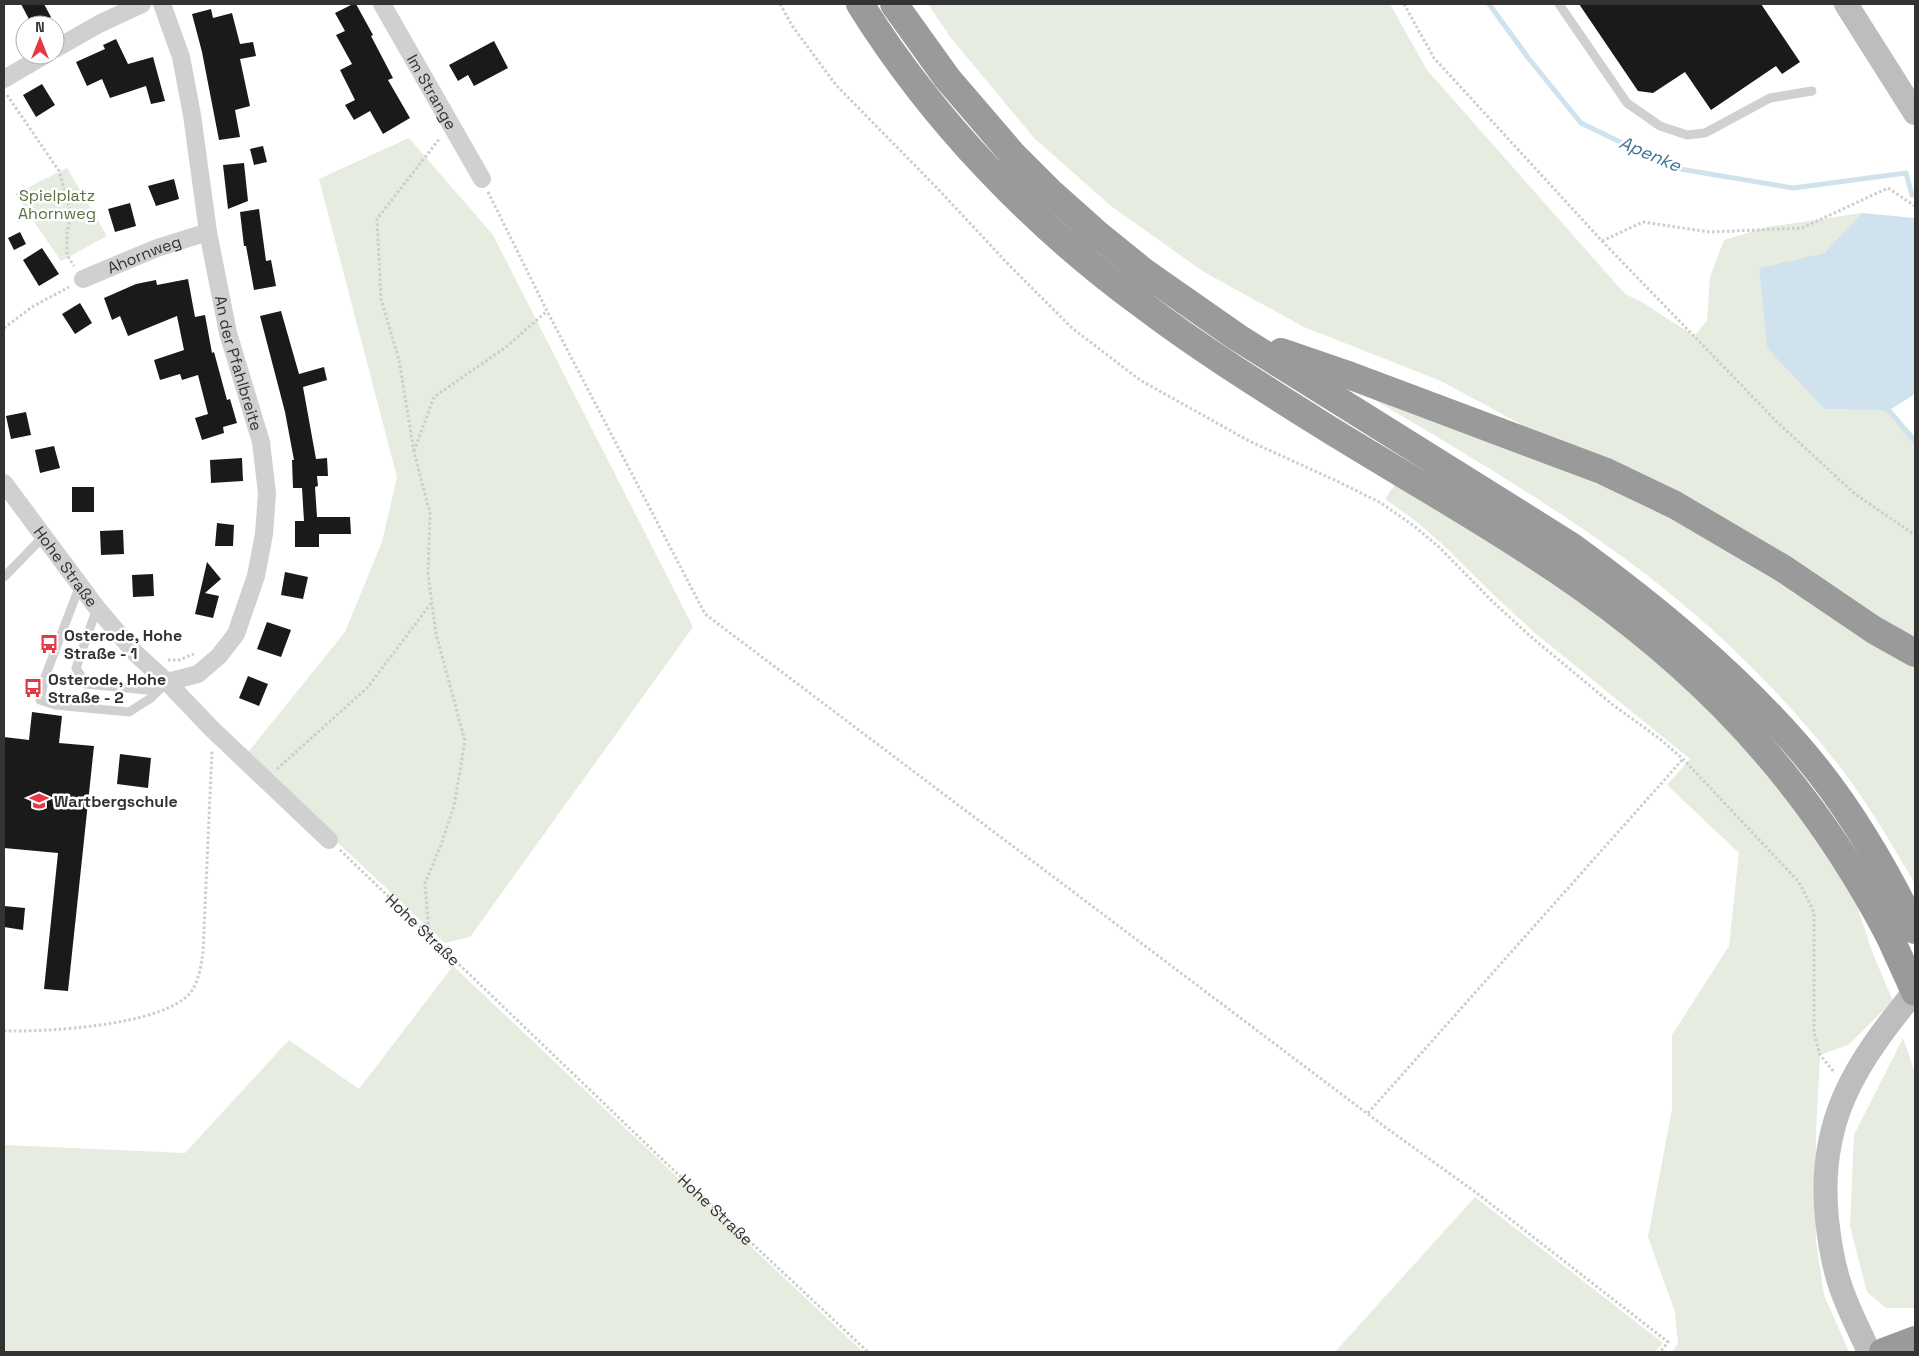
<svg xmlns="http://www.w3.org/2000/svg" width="1919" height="1356" viewBox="0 0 1919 1356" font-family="'Space Grotesk',sans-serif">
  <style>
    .green { fill: #e6ecdf }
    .water { fill: #cfe2ee }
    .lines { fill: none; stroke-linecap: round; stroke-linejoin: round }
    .stream { stroke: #cfe2ee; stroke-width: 5 }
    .building { fill: #1a1a1a }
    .path { stroke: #cdcdcd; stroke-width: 3; stroke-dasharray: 2.5 2.5; stroke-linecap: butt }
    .lane { stroke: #d0d0d0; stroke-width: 9 }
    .street { stroke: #d0d0d0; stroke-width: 18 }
    .secondary { stroke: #bdbdbd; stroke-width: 24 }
    .highway { stroke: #9a9a9a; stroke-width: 28 }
    .highway-bridge { stroke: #9a9a9a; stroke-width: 28 }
    .labels { text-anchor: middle; stroke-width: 5; stroke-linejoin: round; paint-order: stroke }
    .street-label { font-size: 16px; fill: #333; stroke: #fff }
    .park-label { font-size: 16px; fill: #56703f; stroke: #fff }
    .poi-label { font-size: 16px; font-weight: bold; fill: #333; stroke: #fff; text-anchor: start }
    .water-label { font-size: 18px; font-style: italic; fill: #3f7597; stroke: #fff }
  </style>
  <rect width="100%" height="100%" fill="#fff"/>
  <g class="green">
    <path d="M928,4H1390L1427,70L1625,294L1642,302L1694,336L1707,321L1710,277L1724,240L1767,227L1862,213L1824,253L1759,268L1767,348L1824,409L1888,411L1915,441V642L1537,433L1441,381L1304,327L1204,272L1111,206L1034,138L951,38Z"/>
    <path d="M409,138L493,235L693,627L470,937L445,943L245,756L345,632L382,542L397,477L319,179Z"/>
    <path d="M67,168L107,236L61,261L15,194Z"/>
    <path d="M1353,387L1603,478L1915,661V884C1893,846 1870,807 1843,771C1812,730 1771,685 1733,649C1622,542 1485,466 1353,387Z"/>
    <path d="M1396,483L1520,559L1621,632L1717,715L1758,759L1840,871L1857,906L1873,954L1893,1001L1848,1045L1820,1055L1816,1132V1241L1824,1295L1849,1352H1672L1678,1344L1675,1312L1648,1237L1672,1109V1035L1729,946L1739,853L1667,785L1690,759L1535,633L1497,598L1442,544L1417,522L1385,499Z"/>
    <path d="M453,966L863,1352H4V1145L185,1153L289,1040L359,1089Z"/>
    <path d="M1903,1038L1915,1073V1308H1886L1867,1292L1850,1226L1854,1135Z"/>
    <path d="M1475,1197L1663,1343L1655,1352H1335Z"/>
  </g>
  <path class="water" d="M1862,213L1915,218V394L1888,411L1824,409L1767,348L1759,268L1824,253Z"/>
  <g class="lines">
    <g class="stream">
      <path d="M1489,4L1529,59L1581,123L1674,168L1793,188L1906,173L1912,195"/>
      <path d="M1885,406L1915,441"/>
    </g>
  </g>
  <g class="building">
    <path d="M21,4H44L51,17L36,25H32Z"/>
    <path d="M353,4H356L373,35L371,36L393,78L388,80L410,118L383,134L370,111L354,120L345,105L355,100L340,70L352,64L336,35L345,31L335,13Z"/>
    <path d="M1579,4H1761L1800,62L1782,74L1776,66L1711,110L1685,72L1653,93L1638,91Z"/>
    <path d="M211,9L213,18L232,13L240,44L253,42L256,56L240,59L250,106L235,110L240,137L219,140L202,52L192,14Z"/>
    <path d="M116,39L128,64L153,57L165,101L151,104L146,86L110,98L102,79L87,86L76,62L105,49L103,45Z"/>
    <path d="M494,41L508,68L474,86L468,75L458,81L449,65Z"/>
    <path d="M42,84L55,105L36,117L23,95Z"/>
    <path d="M263,146L267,162L254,165L250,149Z"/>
    <path d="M244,163L248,201L228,209L223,165Z"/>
    <path d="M174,179L179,199L156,206L148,186Z"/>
    <path d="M130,203L136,226L115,232L108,209Z"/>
    <path d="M259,209L266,261L271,260L276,286L254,290L246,246H244L240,212Z"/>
    <path d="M20,232L26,244L14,250L8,238Z"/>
    <path d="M42,248L59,274L39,286L23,260Z"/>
    <path d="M188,279L195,317L205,315L212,353L214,352L227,400L230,399L237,423L223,427L224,433L202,440L195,418L208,414L198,375L182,380L180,374L160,380L154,360L184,350L177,316L128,336L120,316L112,320L104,298L136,284L156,280L157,285Z"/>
    <path d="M80,303L92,323L75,334L62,314Z"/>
    <path d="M281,311L299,374L324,367L327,380L303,387L316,459L327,458L328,476H317L318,486L315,487L317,517H350L351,534H319V547H295V521H304L302,488H293L292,460H294L285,412L260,316Z"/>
    <path d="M26,412L31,435L11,439L6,416Z"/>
    <path d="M54,446L60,468L40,473L35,450Z"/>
    <path d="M242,458L243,481L211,483L210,460Z"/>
    <rect x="72" y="487" width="22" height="25"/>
    <path d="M217,523L234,525L233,546H215Z"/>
    <path d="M123,530L124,554L101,555L100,531Z"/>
    <path d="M207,562L221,579L205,593L219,596L213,618L195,614Z"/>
    <path d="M285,572L308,577L303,599L281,595Z"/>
    <path d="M153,574L154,596L133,597L132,575Z"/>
    <path d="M267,622L291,630L281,657L257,649Z"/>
    <path d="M248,676L268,684L259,706L239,698Z"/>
    <path d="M32,712L62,716L59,743L94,746L68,991L44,989L58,853L4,848V737L29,740Z"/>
    <path d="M120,754L151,758L148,788L117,784Z"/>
    <path d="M4,906L25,908L23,930L4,927Z"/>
  </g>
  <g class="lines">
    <g class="path">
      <path d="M780,4L793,27L836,85L938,189L1010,266L1072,328L1140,380L1249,441L1339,482L1381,503L1414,526L1439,547L1493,602L1530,636L1613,705L1660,739L1683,759L1799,882L1814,912V1033L1820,1055L1834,1072"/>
      <path d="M1404,4L1434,58L1602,241L1778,423L1855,494L1915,535"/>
      <path d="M7,95L59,171L71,214L67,234V255L74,266"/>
      <path d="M488,192L547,311L705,614L1385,1127L1478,1194L1668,1342L1660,1352"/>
      <path d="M1602,241L1643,222L1710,232L1802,228L1888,188L1915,206"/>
      <path d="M4,328L32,307L69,287"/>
      <path d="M414,451L434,397L506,347L547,311"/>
      <path d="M168,660H179L194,654"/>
      <path d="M277,769L368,687L432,602"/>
      <path id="s1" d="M340,850L665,1162L868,1352"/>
      <path d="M429,934L425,883L441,845L454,806L465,741L436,634L428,575L430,513L414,452L399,360L381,299L377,219L440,138"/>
      <path d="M4,1031C45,1032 164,1026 191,992C199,981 201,965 203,952L212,751"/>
      <path d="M1368,1113L1683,759"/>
    </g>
    <g class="lane">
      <path d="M1559,4L1627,103L1660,126L1687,135L1705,133L1770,98L1812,91"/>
      <path d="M4,577L43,537"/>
      <path d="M80,585L45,677L40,700L55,705L129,712L151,698L167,682"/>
      <path d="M97,608L76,668L86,684L157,691"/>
    </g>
    <g class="street">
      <path id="s2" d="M162,4L181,57L192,115L208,232L228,333L261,442L267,493L264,534L256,576L236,634L219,656L198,674L167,682"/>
      <path id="s3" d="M382,4L482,179"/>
      <path d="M55,49L99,24L142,4"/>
      <path d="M4,79L45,55"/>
      <path id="s4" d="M83,279L157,248L208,232"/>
      <path id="s5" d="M4,483L97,608L135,653L167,682L213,730L329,840"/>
    </g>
    <g class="secondary">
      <path d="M1846,4L1915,113"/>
      <path d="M1869,1352C1858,1327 1844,1302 1837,1275C1832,1257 1829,1238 1827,1219C1817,1121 1855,1064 1915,991"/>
    </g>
    <g class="highway">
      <path d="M860,4C933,121 1033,225 1144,306C1198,347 1257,384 1314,420C1384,464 1456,504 1525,549C1596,594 1665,647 1724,707C1791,775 1845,851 1889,935"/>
      <path d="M894,4L947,78L1013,155L1050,192L1096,233L1144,272L1237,337L1571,546C1652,605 1729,668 1795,743C1844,798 1883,864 1915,930"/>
      <path d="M1281,352L1351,376L1604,471L1675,505L1784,569L1874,630L1915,653"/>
      <path d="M1883,1352L1915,1340"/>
    </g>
    <path class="highway-bridge" d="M1889,935L1915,992"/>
  </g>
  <defs>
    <g id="bus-bare" transform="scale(1.5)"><path d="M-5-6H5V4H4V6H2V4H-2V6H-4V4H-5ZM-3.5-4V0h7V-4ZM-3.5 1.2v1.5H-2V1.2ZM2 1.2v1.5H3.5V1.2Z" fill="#e63946" stroke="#fff" stroke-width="2.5" paint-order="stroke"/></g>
    <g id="school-bare" transform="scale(1.5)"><path d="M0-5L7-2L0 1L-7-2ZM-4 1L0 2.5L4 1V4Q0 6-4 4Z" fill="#e63946" stroke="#fff" stroke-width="2.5" paint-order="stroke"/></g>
  </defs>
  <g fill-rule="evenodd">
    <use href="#bus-bare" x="49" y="644"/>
    <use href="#bus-bare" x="33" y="688"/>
    <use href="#school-bare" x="39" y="801"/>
  </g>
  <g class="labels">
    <g class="street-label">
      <text dy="6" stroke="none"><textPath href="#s3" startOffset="101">Im Strange</textPath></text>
      <text dy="6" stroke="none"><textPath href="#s4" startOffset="66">Ahornweg</textPath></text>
      <text dy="6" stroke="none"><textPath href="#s2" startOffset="368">An der Pfahlbreite</textPath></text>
      <text dy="6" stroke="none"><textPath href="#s5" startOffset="104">Hohe Straße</textPath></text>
      <text dy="6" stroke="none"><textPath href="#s1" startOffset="115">Hohe Straße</textPath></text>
      <text dy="6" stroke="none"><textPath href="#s1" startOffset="520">Hohe Straße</textPath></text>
    </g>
    <g class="park-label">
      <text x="57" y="201">Spielplatz<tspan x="57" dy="18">Ahornweg</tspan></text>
    </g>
    <g class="poi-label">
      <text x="64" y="641">Osterode, Hohe<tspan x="64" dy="18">Straße - 1</tspan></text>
      <text x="48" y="685">Osterode, Hohe<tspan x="48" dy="18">Straße - 2</tspan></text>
      <text x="54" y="807">Wartbergschule</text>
    </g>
    <g class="water-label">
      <text transform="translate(1650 154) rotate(23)" y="6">Apenke</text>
    </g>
  </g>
  <rect width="1919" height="1356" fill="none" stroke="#333333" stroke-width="10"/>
  <g transform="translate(40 40)"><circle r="24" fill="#ffffff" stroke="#adadad"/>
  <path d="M0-4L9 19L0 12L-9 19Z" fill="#e63946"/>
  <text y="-8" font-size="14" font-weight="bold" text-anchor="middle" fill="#333333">N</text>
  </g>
</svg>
